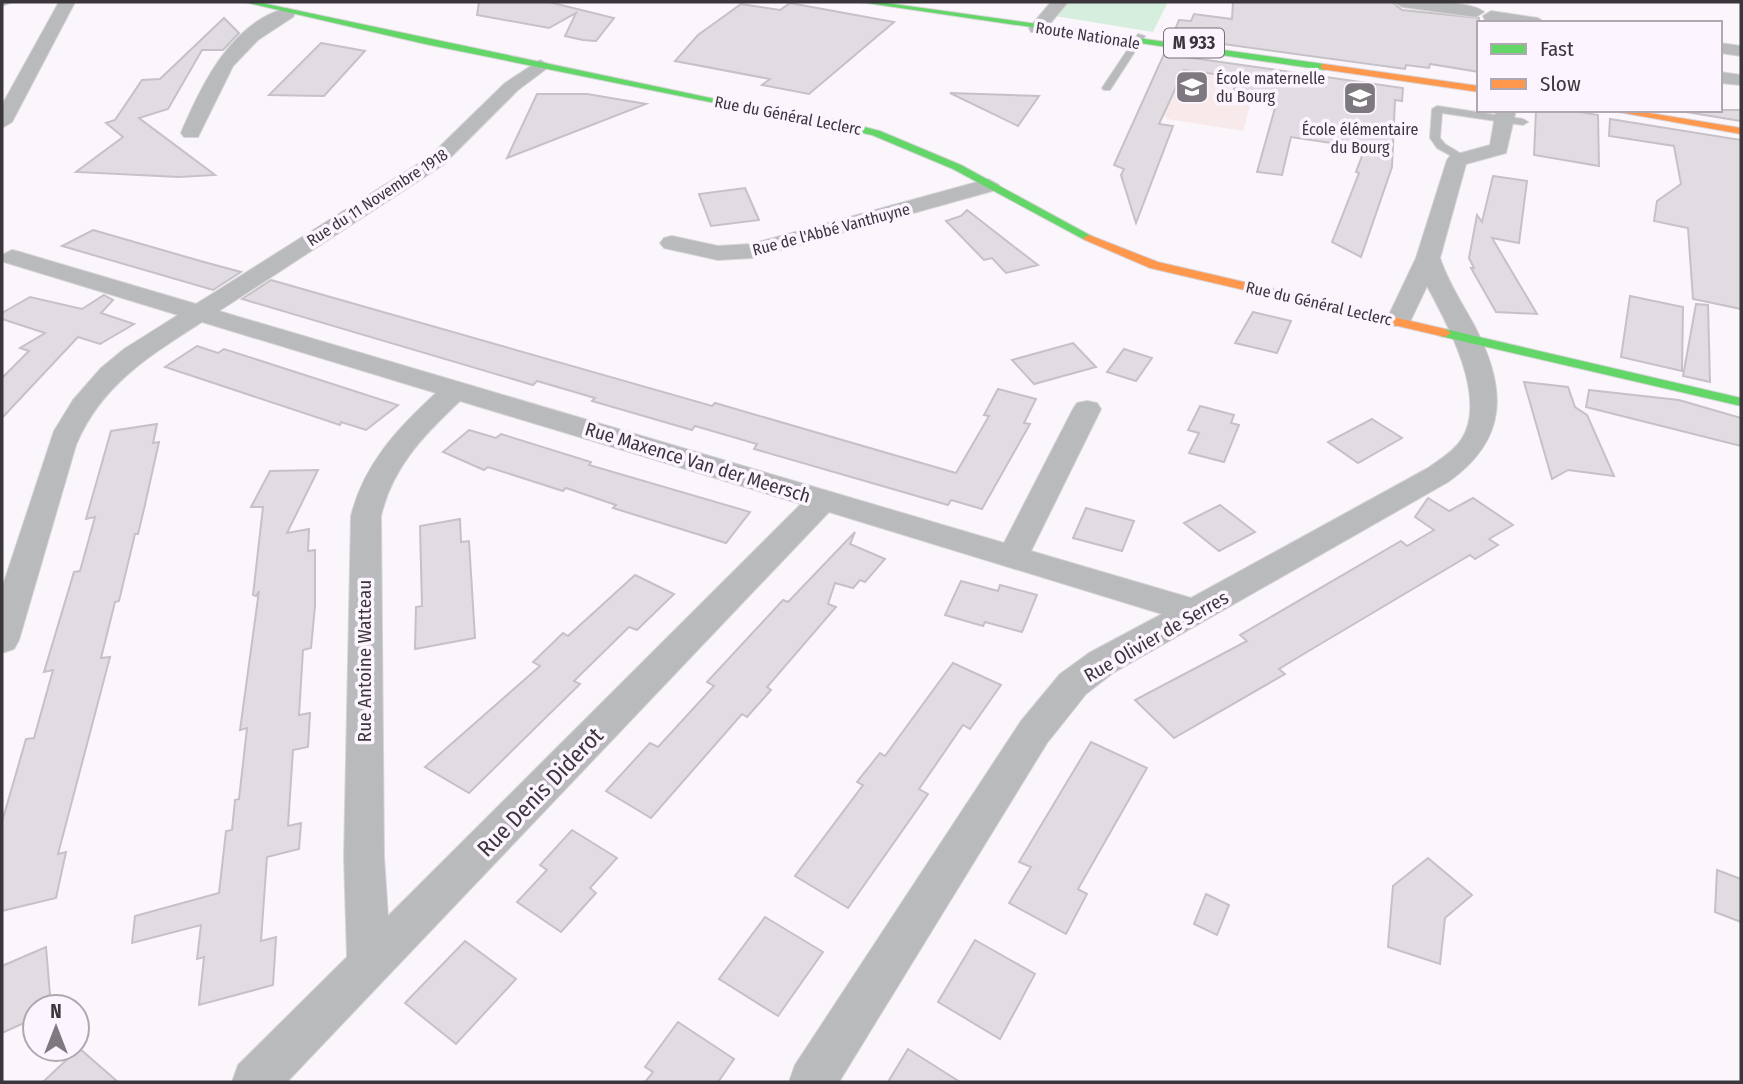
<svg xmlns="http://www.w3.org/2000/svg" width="1743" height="1084" viewBox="0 0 1743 1084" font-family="'Fira Sans Condensed',sans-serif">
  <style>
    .education { fill: #f8eaea }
    .green { fill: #d6eedd }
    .building { fill: #e1dce2; stroke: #c5c1c6; stroke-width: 2 }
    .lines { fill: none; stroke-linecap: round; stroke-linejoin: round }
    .lane-casing { stroke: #d8d4d9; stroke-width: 2 }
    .street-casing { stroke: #d8d4d9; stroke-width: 2 }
    .fast-casing { stroke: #d8d4d9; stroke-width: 2 }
    .slow-casing { stroke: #d8d4d9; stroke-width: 2 }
    .lane { fill: #b8babb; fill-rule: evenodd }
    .street { fill: #b8babb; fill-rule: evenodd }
    .fast { fill: #63d668; fill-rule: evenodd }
    .slow { fill: #ff974d; fill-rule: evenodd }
    .labels { text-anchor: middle; stroke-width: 7; stroke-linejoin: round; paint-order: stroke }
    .far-street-label { font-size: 16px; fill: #3b363c; stroke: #fcf4fe }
    .far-poi-label { font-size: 16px; fill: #3b363c; stroke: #fcf4fe; text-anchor: start }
    .shield { fill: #fcf4fe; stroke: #756f76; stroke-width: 2 }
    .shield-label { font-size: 18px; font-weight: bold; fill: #3b363c }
    .street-label { font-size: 19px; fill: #3b363c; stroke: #fcf4fe }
    .near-street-label { font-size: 23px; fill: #3b363c; stroke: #fcf4fe }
  </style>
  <rect width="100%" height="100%" fill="#fbf6fc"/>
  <path class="education" d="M1163,55L1241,66L1232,96L1252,99L1243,131L1167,119L1164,113L1139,110Z"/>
  <path class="green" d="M1067,2H1168L1153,32L1055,16Z"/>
  <g class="building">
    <path d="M479,2H549L614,18L596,41L583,40L565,36L576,13L549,28L477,15Z"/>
    <path d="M1233,2H1392L1402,10L1479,18V72L1430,64L1429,68L1406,65L1405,69L1172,37L1179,20L1191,21L1194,14L1232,19Z"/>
    <path d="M790,3L894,22L809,94L762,85L770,79L675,61L698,35L741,4L780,10Z"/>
    <path d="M224,18L239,33L223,50H202L168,109L139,118L215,175L179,177L76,172L123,137L106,123L115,120L142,80L160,79Z"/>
    <path d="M321,43L365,51L324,96L269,95Z"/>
    <path d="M1164,54L1403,88L1402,101L1395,100L1392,167L1361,257L1332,242L1359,173L1356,172L1365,148L1291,137L1282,175L1257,172L1277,101L1232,95L1238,77L1184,70L1159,124L1173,126L1136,223L1121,175L1124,169L1114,165Z"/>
    <path d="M950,93L1039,96L1018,126Z"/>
    <path d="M537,94H587L646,104L507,158Z"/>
    <path d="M1536,110H1568L1598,115L1599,166L1534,155Z"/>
    <path d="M1674,110H1741V121Z"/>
    <path d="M1610,119L1741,140V309L1693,299L1688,228L1654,221L1657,201L1681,184L1674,146L1609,136Z"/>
    <path d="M1493,176L1527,181L1519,243L1492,238L1537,314L1496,312L1471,268H1474L1469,258L1477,215L1482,222Z"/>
    <path d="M745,188L759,220L711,226L699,194Z"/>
    <path d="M967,210L1021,252L1038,265L1006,273L992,258L984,260L946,221L961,216Z"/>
    <path d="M93,230L204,262L241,272L213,290L62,246Z"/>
    <path d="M271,280L712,406L715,403L956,473L989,416L984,415L998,389L1036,399L1024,423L1030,424L982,509L951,500L948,505L754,449L757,444L695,426L692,430L592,401L595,398L537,381L533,385L242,299Z"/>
    <path d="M104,295L113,300L101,313L134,324L100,344L78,337L2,418V378L29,351L20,348L45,333L2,319V313L30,297L82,309Z"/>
    <path d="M1630,296L1683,307L1682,371L1621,357Z"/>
    <path d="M1696,304L1708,305L1710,382L1683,376Z"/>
    <path d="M1253,312L1291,321L1277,353L1235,343Z"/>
    <path d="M1073,343L1096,367L1034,384L1012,360Z"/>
    <path d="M197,346L218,353L224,349L398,405L366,430L341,422L340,425L165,367Z"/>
    <path d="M1124,349L1152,358L1136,381L1107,372Z"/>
    <path d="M1524,382L1568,387L1575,407L1587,415L1614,476L1568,470L1552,479Z"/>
    <path d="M1589,390L1679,400L1741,418V446L1586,407Z"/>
    <path d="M1200,406L1234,415L1231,423L1239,425L1224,462L1189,453L1199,433L1188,430Z"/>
    <path d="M1372,419L1402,438L1358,463L1328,442Z"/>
    <path d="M157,424L153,443L159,442L144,509L138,534H135L119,601L115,602L101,658L110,657L58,854L66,852L56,898L2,911V822L26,739L34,738L53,670L44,672L74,572L80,571L95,517L86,519L111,431Z"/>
    <path d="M469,430L496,438L501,434L591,462L589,465L750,512L726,543L613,508L616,505L566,488L563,491L488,467L484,470L443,452Z"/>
    <path d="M318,470L287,533L309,529L308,551L315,550V606L311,648L303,650L299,715L310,713L308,747L293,750L288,826L301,823L299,849L267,857L261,941L276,937L273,985L199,1005L204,957L197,959L201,925L132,943L135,916L219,893L226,831L232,830L235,800L239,799L247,728L240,730L259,591L256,596L253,595L263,507H251L270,471Z"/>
    <path d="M1428,498L1449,511L1473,498L1513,525L1489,539L1498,545L1475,559L1470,555L1307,652L1279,669L1285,674L1174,738L1135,700L1247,641L1240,635L1401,541L1407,546L1434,530L1415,517Z"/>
    <path d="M1220,505L1255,532L1219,551L1184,523Z"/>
    <path d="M1086,508L1134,521L1122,551L1073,538Z"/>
    <path d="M460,519L461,542L469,541L475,638L415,649L416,607L422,606L420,526Z"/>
    <path d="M855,532L850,544L885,559L865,582L860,580L853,588L835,583L828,604L836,607L767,687L771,690L747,717L742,714L651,818L606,791L650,743L658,747L714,686L707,682L783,600L788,602Z"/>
    <path d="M635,575L674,594L637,630L629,627L574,681L580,684L469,793L425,767L540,666L533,662L563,633L568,636Z"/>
    <path d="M961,581L998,591L1000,585L1037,595L1022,632L985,622L983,626L945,615Z"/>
    <path d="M953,663L1001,685L970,729L963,725L919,789L928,794L848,908L795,876L863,785L857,782L880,753L885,756Z"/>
    <path d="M1091,742L1147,768L1078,889L1087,894L1066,934L1009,903L1031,867L1019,862Z"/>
    <path d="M572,830L617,858L590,888L596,893L561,932L517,902L547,870L540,865Z"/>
    <path d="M1428,858L1472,895L1445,918L1440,964L1388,947L1393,886Z"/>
    <path d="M1717,870L1741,879V922L1715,912Z"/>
    <path d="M1206,894L1229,905L1217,935L1194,924Z"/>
    <path d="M765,917L823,952L778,1016L719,979Z"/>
    <path d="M975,940L1035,974L1000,1039L938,1002Z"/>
    <path d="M465,941L516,979L456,1044L405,1003Z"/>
    <path d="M46,947L51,1007H35V1018L2,1033V966Z"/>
    <path d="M678,1022L734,1059L718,1082H645L653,1072L645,1067Z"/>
    <path d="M79,1048L118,1082H43Z"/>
    <path d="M908,1049L960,1082H888Z"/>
  </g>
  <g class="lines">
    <g class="lane-casing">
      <g id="lane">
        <path d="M2,2H12L2,6Z"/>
        <path d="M1138,34L1145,36L1110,90H1104L1102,88Z"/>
        <path d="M1437,106L1523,119L1528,122L1523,125L1442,113L1440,138L1445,144L1463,155V159L1459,160L1437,148L1430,138L1432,109Z"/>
      </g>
    </g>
    <g class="street-casing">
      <g id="street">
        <path d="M59,2H75L12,122L2,128V105Z"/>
        <path d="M1051,2H1068L1043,32H1031L1029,28Z"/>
        <path d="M1394,2C1413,1 1471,0 1484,12L1476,17L1402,7Z"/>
        <path d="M287,8L295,13L293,17L258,40L233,66L198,137H184L181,133C201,86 231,22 287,8Z"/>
        <path d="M1491,11L1538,18L1546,23L1485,20L1483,16Z"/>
        <path d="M1720,43L1741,46V56L1720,53Z"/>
        <path d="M540,60L549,65L546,69L518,90L443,165L219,311L1004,543L1073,409L1077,403L1087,401L1097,403L1101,409L1031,551L1191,598L1428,468C1439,460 1453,452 1461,440C1489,399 1447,323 1427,286L1408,326H1390L1386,321L1416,258L1447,160L1450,156L1490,145L1496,110H1516L1506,153L1466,164L1440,258C1448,282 1462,303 1474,325C1507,388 1509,439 1448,482L1113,673L1086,694L1047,743L839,1082H789L795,1065L1021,721L1060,674L1089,653L1162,614L829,512L287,1082H232L238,1065L347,957L344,857L351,516C364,464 397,429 436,393L202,322C149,356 101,385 76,445L19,640L14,649L2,653V588L54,431L73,400L101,368L124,349L178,315L4,262L2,255L12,250L20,252L196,304L429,157L505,83ZM460,401L801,504L388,916L384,857L381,516C393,466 424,435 460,401Z"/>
        <path d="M1720,72L1741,75V85L1720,83Z"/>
        <path d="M988,179L999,185L996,190L752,258L718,260L664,248L660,243L664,238L672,236L718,246L751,244Z"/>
      </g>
    </g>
    <g class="fast-casing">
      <g id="fast">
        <path d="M244,2H257L720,100L837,120L880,131L961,165L1095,238L1085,240L953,169L872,135L425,44Z"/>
        <path d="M860,2H879L1324,64L1329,67L1324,70Z"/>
        <path d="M1445,329L1741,398V406L1440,336V330Z"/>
      </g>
    </g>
    <g class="slow-casing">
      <g id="slow">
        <path d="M1324,64L1479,86V92L1321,69V65Z"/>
        <path d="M1607,110H1631L1741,128V134Z"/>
        <path d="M1089,235L1158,262L1445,329L1451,333L1445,337L1150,268L1085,240L1083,238Z"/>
      </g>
    </g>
    <use href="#lane" class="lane"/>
    <use href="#street" class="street"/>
    <use href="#fast" class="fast"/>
    <use href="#slow" class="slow"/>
  </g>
  <defs>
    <g id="school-square" transform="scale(1.75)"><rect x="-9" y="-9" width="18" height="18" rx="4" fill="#7e797f" stroke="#fcf4fe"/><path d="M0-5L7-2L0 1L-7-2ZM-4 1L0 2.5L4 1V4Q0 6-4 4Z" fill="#fff"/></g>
  </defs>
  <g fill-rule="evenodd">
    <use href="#school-square" x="1192" y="87"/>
    <use href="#school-square" x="1360" y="98"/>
  </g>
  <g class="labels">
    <g class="far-street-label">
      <text transform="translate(1088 35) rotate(9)" y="6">Route Nationale</text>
      <text transform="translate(788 115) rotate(11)" y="6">Rue du Général Leclerc</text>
      <text transform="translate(377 197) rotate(-33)" y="6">Rue du 11 Novembre 1918</text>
      <text transform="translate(831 229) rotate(-15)" y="6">Rue de l'Abbé Vanthuyne</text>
      <text transform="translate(1319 303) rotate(13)" y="6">Rue du Général Leclerc</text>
    </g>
    <g class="far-poi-label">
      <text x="1216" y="84">École maternelle<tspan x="1216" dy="18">du Bourg</tspan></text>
      <text x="1360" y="135" text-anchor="middle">École élémentaire<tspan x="1360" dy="18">du Bourg</tspan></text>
    </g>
    <rect class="shield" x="1164" y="28.5" width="60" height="29" rx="5"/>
    <g class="shield-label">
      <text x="1194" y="49">M 933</text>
    </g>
    <g class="street-label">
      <text transform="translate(698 462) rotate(17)" y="7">Rue Maxence Van der Meersch</text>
      <text transform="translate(1156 636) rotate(-30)" y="7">Rue Olivier de Serres</text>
      <text transform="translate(364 661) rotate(-90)" y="7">Rue Antoine Watteau</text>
    </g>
    <g class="near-street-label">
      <text transform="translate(540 792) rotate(-46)" y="8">Rue Denis Diderot</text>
    </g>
  </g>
  <rect width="1743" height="1084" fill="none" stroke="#3b363c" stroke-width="7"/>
  <rect x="1477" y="21" width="245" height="91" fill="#fcf4fe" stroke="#afa8b0" stroke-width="2"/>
  <rect x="1491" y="44" width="35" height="10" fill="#63d668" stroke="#afa8b0" stroke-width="2"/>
  <text x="1540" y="56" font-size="21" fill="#3b363c">Fast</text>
  <rect x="1491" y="79" width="35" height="10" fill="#ff974d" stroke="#afa8b0" stroke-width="2"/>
  <text x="1540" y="91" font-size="21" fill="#3b363c">Slow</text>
  <g transform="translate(56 1028)"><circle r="33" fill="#fcf4fe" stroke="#afa8b0" stroke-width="2"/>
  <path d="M0-5L12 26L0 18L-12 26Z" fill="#7e797f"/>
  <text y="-10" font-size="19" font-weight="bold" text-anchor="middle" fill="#3b363c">N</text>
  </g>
</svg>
